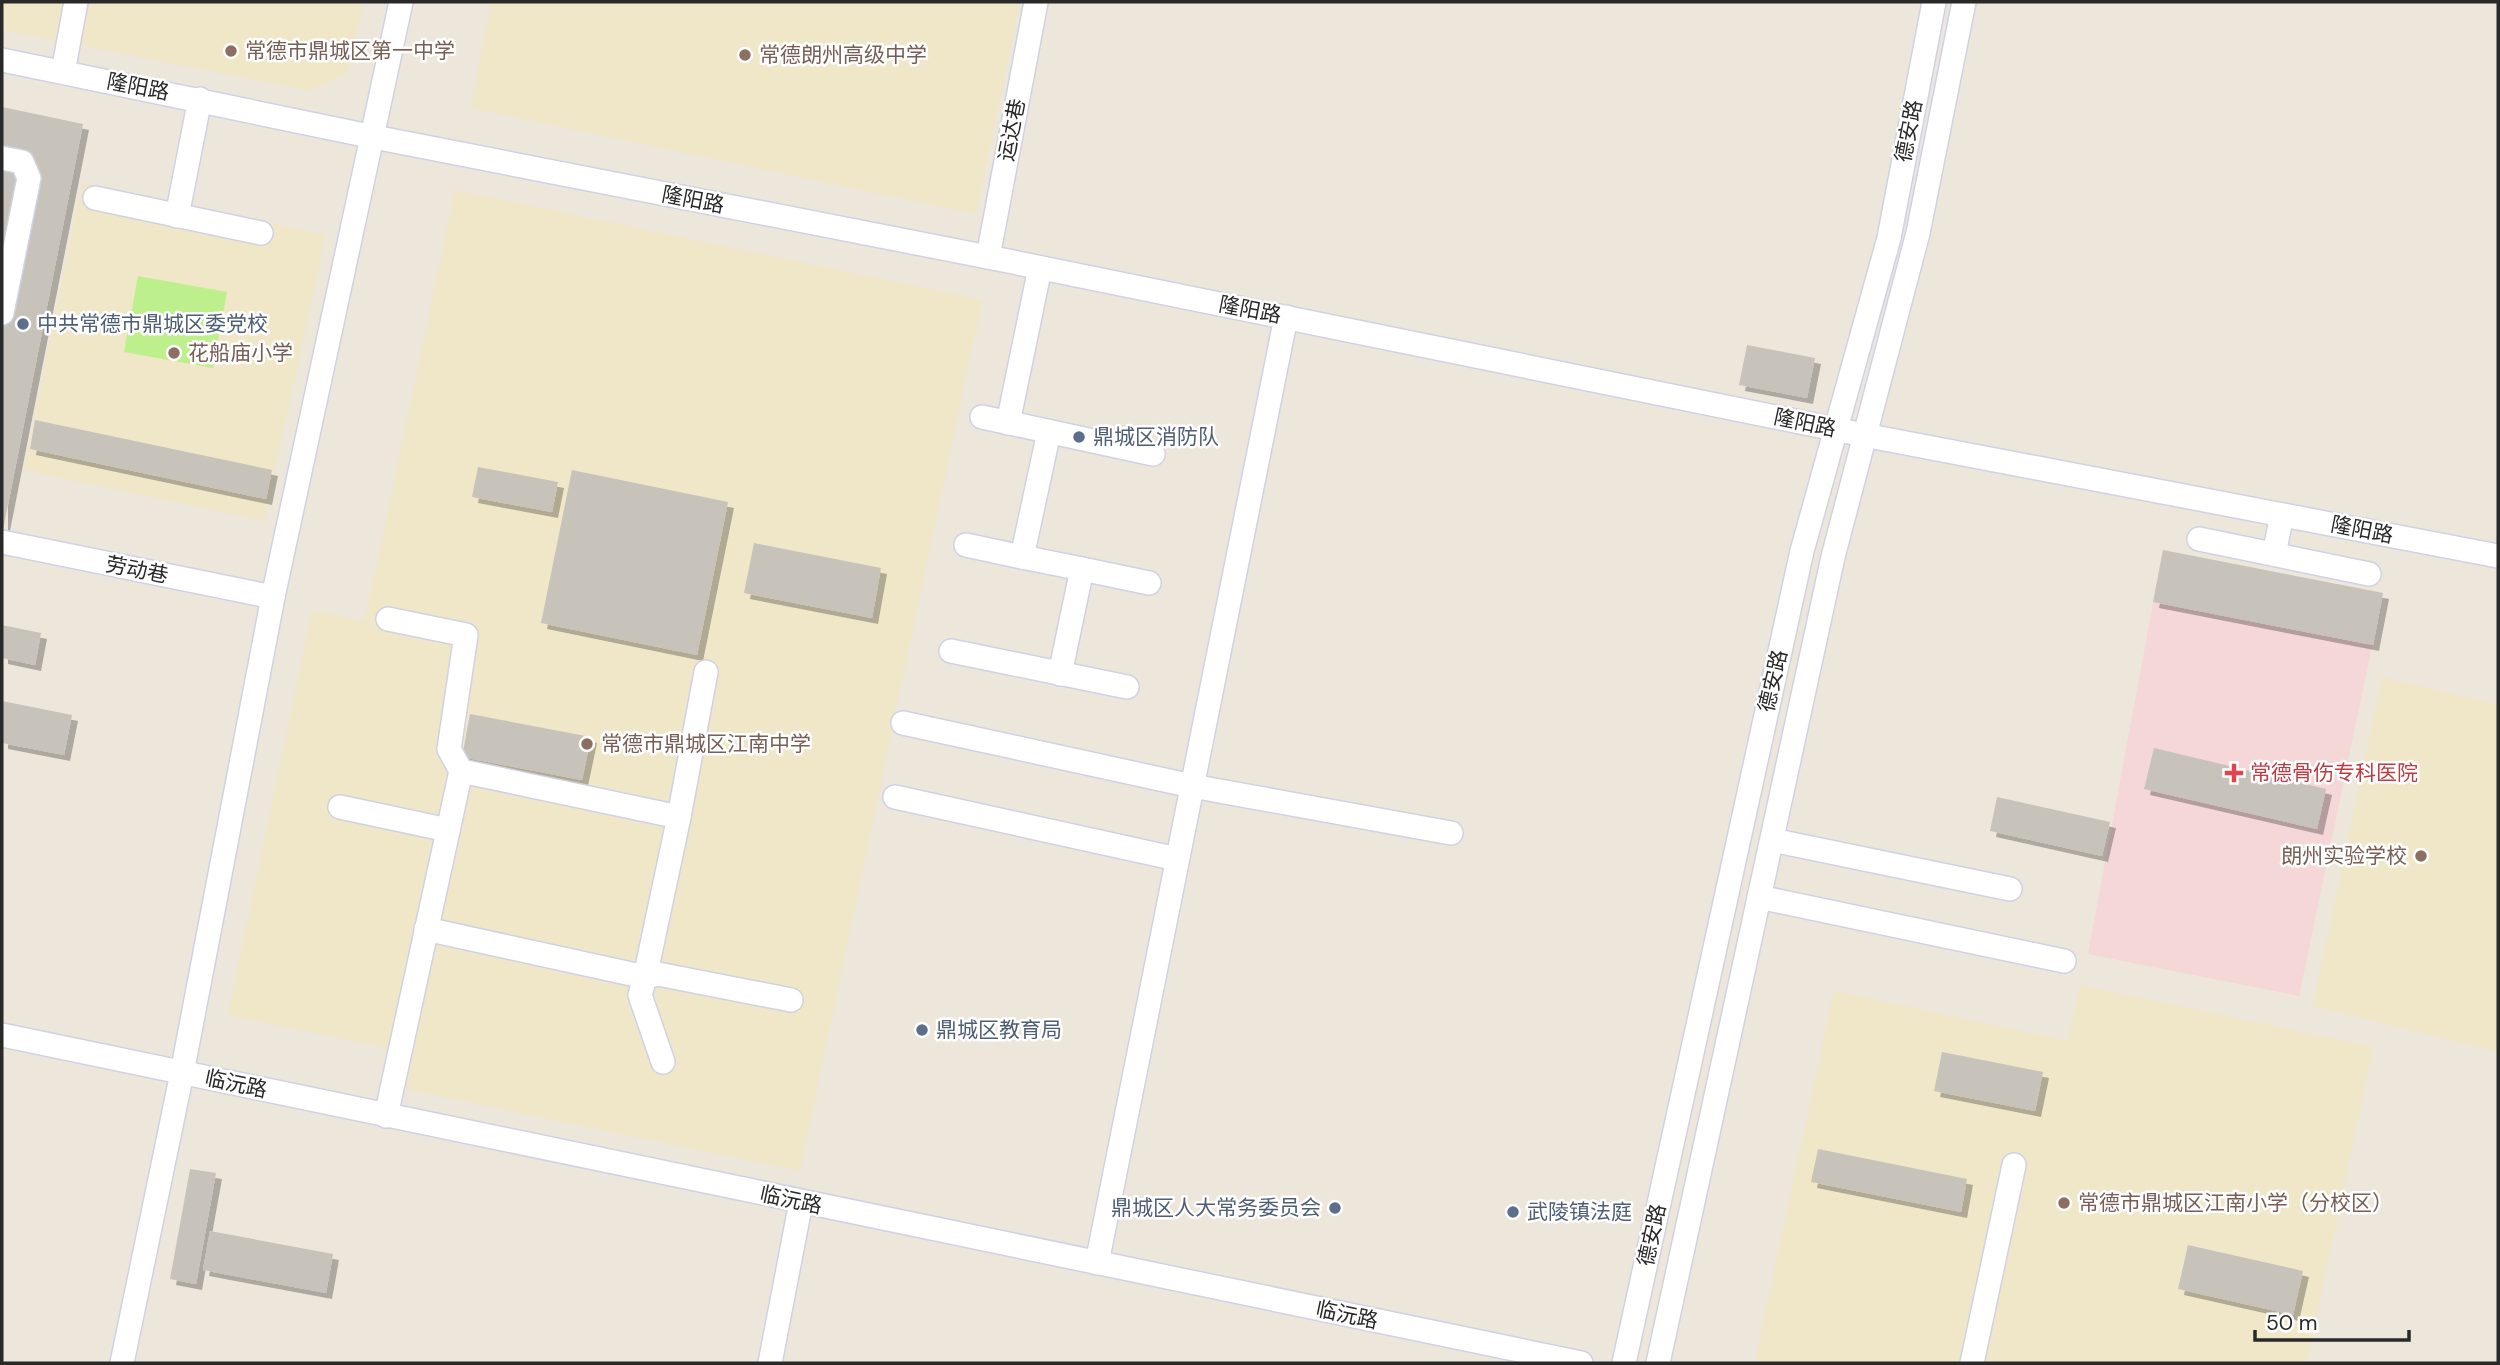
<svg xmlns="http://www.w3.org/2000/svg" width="2500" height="1365" viewBox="0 0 2500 1365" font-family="'DM Sans','Noto Sans SC',sans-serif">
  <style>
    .education { fill: #f0e6c8 }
    .medical { fill: #f4d7d6 }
    .pitch { fill: #beef8d }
    .building { fill: #c8c3ba; filter: url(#shadow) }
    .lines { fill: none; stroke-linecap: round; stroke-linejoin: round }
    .minor-casing { stroke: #cfd2e4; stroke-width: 26 }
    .minor { stroke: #fff; stroke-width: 23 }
    .education-dot { fill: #8d6e63; stroke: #fff; stroke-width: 2.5 }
    .service-dot { fill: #5c6f8a; stroke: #fff; stroke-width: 2.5 }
    .health-dot { fill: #e0444e; stroke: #fff; stroke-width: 2.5 }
    .labels { text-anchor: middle; stroke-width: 5; stroke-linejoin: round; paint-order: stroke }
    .education-label { font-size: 21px; fill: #785e54; stroke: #fff; text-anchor: start }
    .street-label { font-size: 21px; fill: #292929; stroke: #fff }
    .service-label { font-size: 21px; fill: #4e5e75; stroke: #fff; text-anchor: start }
    .health-label { font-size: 21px; fill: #be3a42; stroke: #fff; text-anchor: start }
  </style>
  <defs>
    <filter id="shadow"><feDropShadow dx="6" dy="6" stdDeviation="0" flood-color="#0004"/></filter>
  </defs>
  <rect width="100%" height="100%" fill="#ede6da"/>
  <g class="education">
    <path d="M2,2H363L349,72L311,91L2,30Z"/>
    <path d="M492,2H1020L976,214L470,108Z"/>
    <path d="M82,183L326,235L264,521L24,470Z"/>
    <path d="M455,190L982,300L800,1171L395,1087L402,1051L228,1015L312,611L365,621Z"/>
    <path d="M2382,677L2498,705V1052L2313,1006Z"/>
    <path d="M2080,985L2373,1047L2307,1363H1771L1755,1360L1834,991L2068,1041Z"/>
  </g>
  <path class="medical" d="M2163,550L2383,593L2299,996L2088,954Z"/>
  <path class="pitch" d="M138,276L227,292L213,368L124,352Z"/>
  <g class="building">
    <path d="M2,107L83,124L3,530H2Z"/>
    <path d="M1747,345L1815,358L1807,398L1739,385Z"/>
    <path d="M35,420L272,470L266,499L30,449Z"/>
    <path d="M478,467L558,482L552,512L472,497Z"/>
    <path d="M572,470L728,502L697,655L541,623Z"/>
    <path d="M754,543L881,568L872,618L744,593Z"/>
    <path d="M2163,550L2383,593L2373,645L2153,602Z"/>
    <path d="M2,625L41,633L35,665L2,658Z"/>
    <path d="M2,701L72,715L64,755L2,743Z"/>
    <path d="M470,714L591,737L582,780L462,757Z"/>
    <path d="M2154,748L2326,789L2317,829L2144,789Z"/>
    <path d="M1997,797L2110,822L2102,856L1990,831Z"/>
    <path d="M1942,1052L2043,1072L2035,1111L1934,1091Z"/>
    <path d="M1818,1149L1967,1179L1961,1212L1811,1182Z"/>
    <path d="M190,1169L216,1173L196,1284L170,1279Z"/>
    <path d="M210,1231L333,1254L326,1293L203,1270Z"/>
    <path d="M2188,1245L2303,1271L2293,1315L2178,1289Z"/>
  </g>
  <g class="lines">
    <g class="minor-casing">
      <g id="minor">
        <path d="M2,60L374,137L988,257L1864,435L2498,556"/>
        <path d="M63,72L76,2"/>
        <path d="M2,158L22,162L29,178L2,313"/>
        <path d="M95,198L261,233"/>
        <path d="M177,216L200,99"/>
        <path d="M988,257L1036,2"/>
        <path d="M982,417L1153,454"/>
        <path d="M1008,423L1040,268"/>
        <path d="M1049,432L1022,557L1082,569L1060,674"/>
        <path d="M2199,539L2369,574"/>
        <path d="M2,542L273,597"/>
        <path d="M966,545L1022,557"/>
        <path d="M2274,554L2282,515"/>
        <path d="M1082,569L1149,583"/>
        <path d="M951,651L1127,687"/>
        <path d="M903,723L1192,786L1451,833"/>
        <path d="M895,797L1177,859"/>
        <path d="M340,807L448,830"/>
        <path d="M679,817L706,672"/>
        <path d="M1772,840L2010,889"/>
        <path d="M1759,897L2064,961"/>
        <path d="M426,929L645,977L679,817L461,771"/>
        <path d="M2,1035L1581,1363"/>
        <path d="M663,1062L640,995L645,977L658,974L791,1000"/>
        <path d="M386,1116L461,771L449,749L466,635L388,619"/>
        <path d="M1097,1263L1286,317"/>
        <path d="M122,1363L182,1073L273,597L401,2"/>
        <path d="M770,1363L801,1202"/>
        <path d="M1624,1363L1802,551L1889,238L1934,2"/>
        <path d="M1658,1363L1833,557L1918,233L1964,2"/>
        <path d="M1972,1363L2014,1165"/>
      </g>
    </g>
    <use href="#minor" class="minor"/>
  </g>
  <g class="education-dot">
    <circle cx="231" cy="51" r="7"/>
    <circle cx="745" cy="55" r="7"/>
    <circle cx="174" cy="353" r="7"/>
    <circle cx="587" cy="744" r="7"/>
    <circle cx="2421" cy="856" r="7"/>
    <circle cx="2064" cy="1203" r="7"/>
  </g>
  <g class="service-dot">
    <circle cx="23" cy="324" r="7"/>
    <circle cx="1079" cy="437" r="7"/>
    <circle cx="922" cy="1030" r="7"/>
    <circle cx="1335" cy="1208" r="7"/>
    <circle cx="1513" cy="1212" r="7"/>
  </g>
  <path class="health-dot" d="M2230.5 762.5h7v7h7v7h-7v7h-7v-7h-7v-7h7z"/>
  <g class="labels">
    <g class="education-label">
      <text x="245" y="58">常德市鼎城区第一中学</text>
      <text x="759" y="62">常德朗州高级中学</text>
      <text x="188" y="360">花船庙小学</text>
      <text x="601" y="751">常德市鼎城区江南中学</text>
      <text x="2407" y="863" text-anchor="end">朗州实验学校</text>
      <text x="2078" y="1210">常德市鼎城区江南小学（分校区）</text>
    </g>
    <g class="street-label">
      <text transform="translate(138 87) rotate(11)" y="7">隆阳路</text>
      <text transform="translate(1012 130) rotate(-79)" y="7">运达巷</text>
      <text transform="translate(1909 131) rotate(-79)" y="7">德安路</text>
      <text transform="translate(693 200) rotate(11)" y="7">隆阳路</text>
      <text transform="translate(1250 310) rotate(11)" y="7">隆阳路</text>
      <text transform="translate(1805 423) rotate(12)" y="7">隆阳路</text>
      <text transform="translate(2362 530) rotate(11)" y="7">隆阳路</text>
      <text transform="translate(137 570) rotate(11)" y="7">劳动巷</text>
      <text transform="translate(1773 681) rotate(-77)" y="7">德安路</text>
      <text transform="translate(236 1084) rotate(12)" y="7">临沅路</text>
      <text transform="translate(791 1200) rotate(12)" y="7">临沅路</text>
      <text transform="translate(1652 1235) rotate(-78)" y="7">德安路</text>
      <text transform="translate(1347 1315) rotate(12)" y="7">临沅路</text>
    </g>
    <g class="service-label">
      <text x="37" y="331">中共常德市鼎城区委党校</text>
      <text x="1093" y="444">鼎城区消防队</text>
      <text x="936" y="1037">鼎城区教育局</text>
      <text x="1321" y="1215" text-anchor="end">鼎城区人大常务委员会</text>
      <text x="1527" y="1219">武陵镇法庭</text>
    </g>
    <g class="health-label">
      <text x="2250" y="780">常德骨伤专科医院</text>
    </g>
  </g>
  <rect width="2500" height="1365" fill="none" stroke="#292929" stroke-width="7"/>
  <path d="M2255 1330v10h154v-10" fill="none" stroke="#292929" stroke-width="3.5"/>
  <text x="2266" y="1330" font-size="21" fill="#292929" stroke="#ffffff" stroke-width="5" paint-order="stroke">50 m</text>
</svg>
